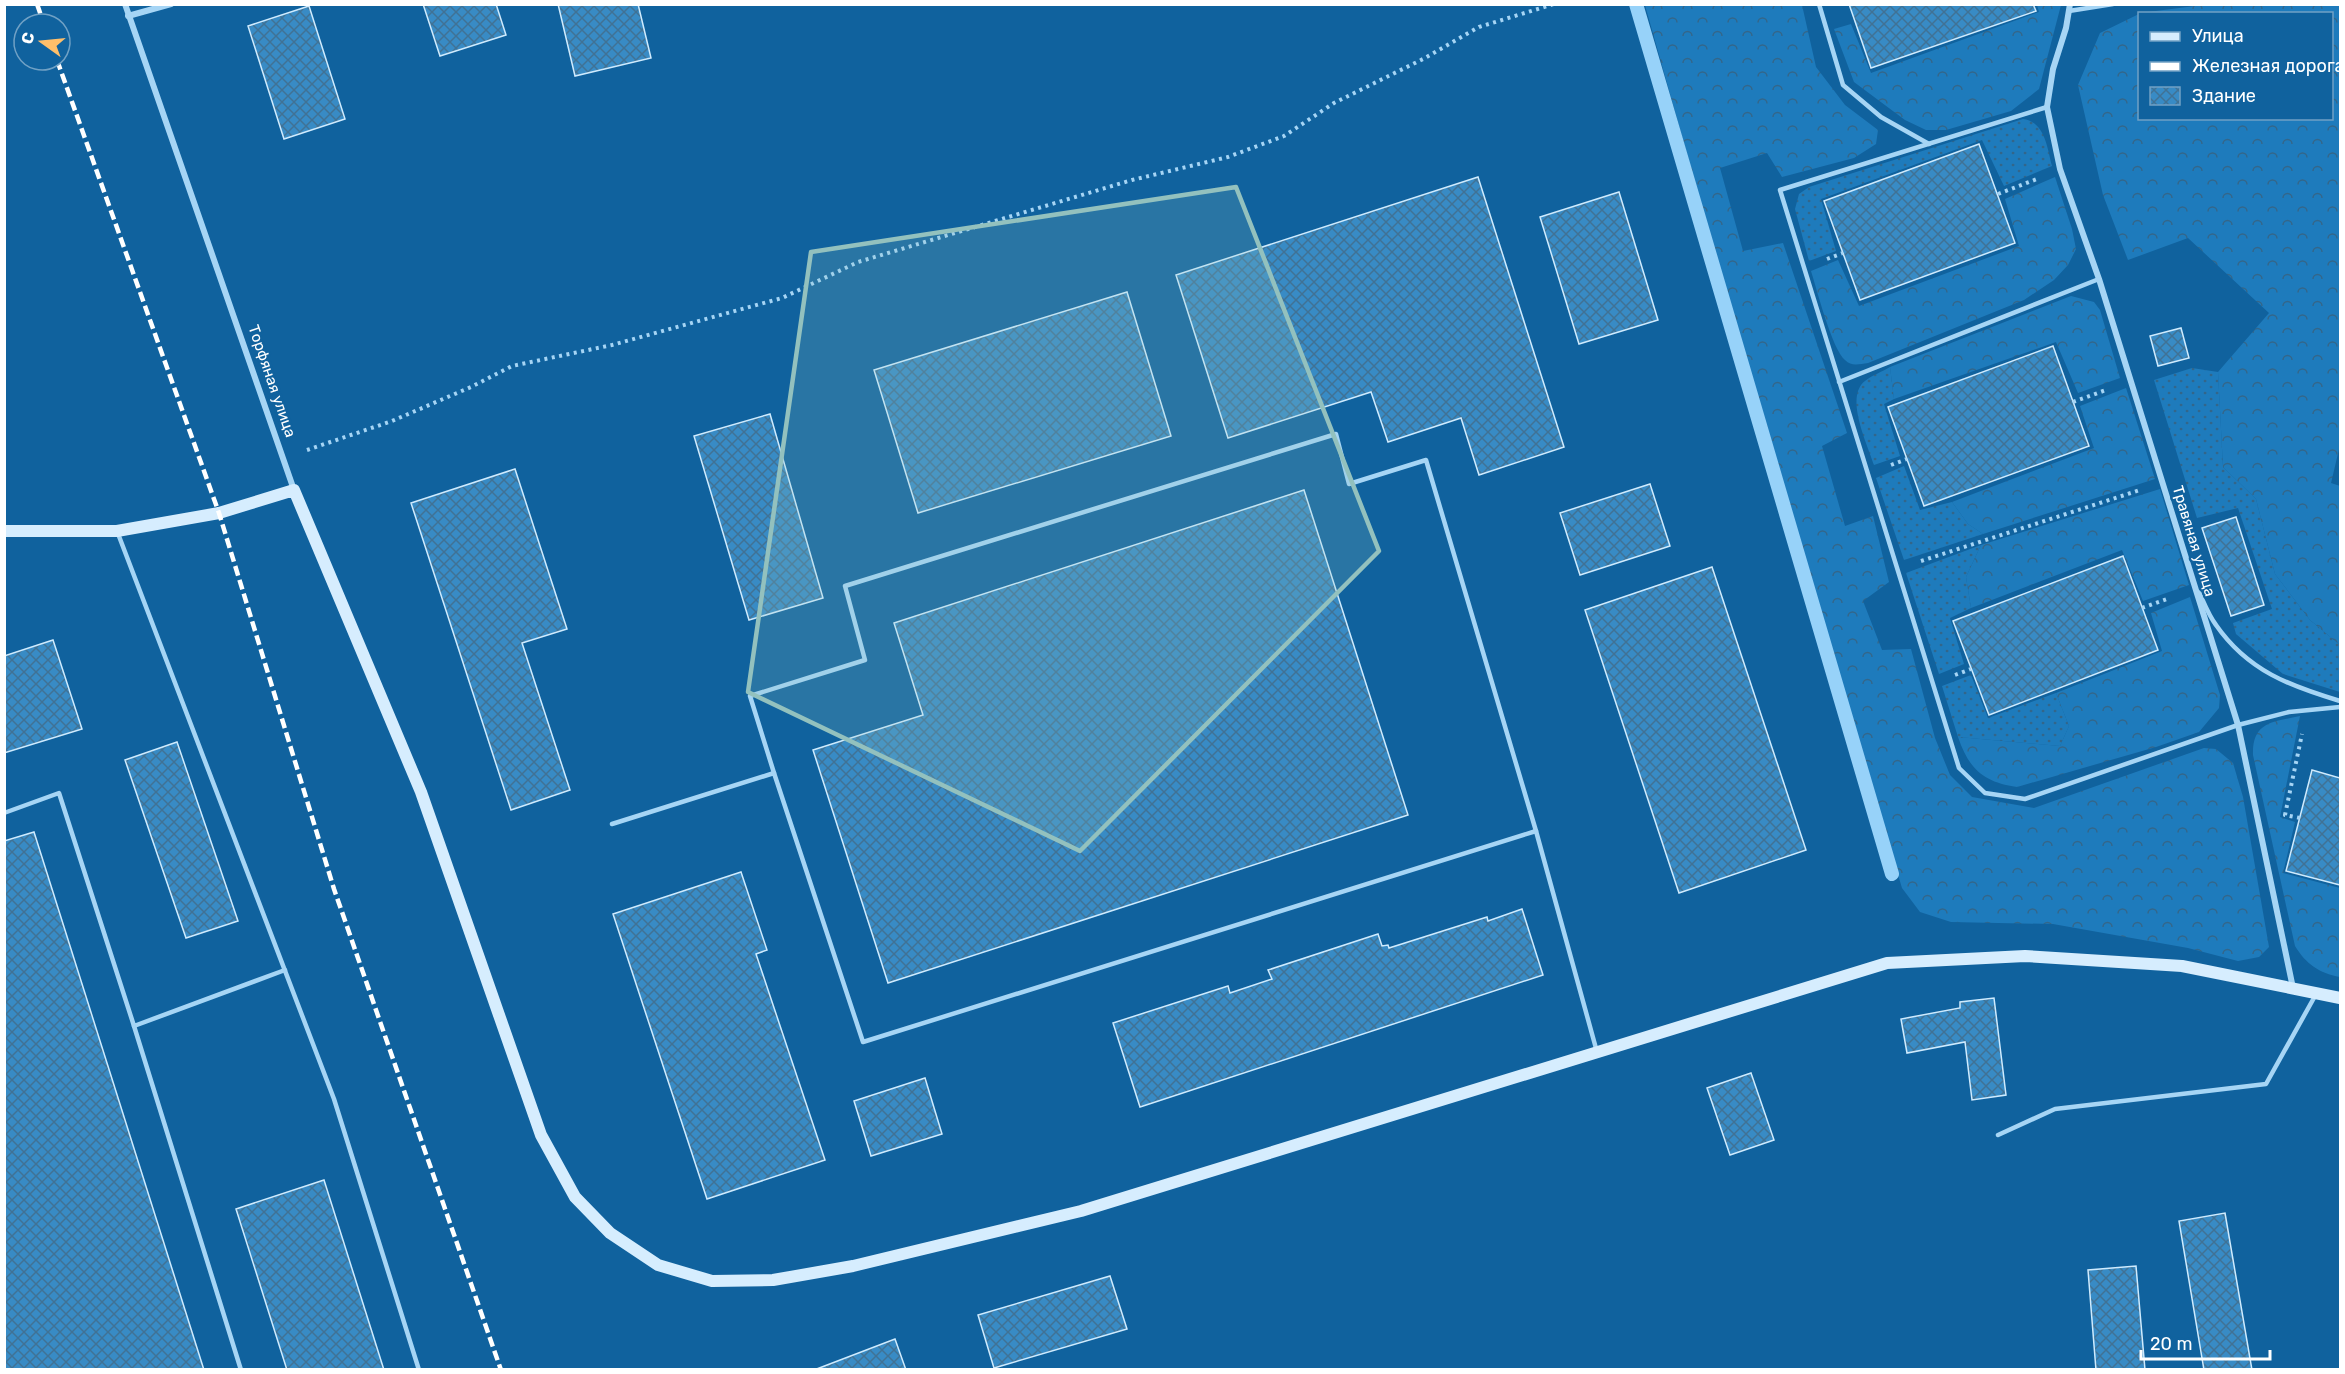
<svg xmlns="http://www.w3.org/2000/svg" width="2345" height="1374" viewBox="0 0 2345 1374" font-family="Rubik,sans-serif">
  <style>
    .grass { fill: url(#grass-dots) }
    .forest { fill: url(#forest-crowns) }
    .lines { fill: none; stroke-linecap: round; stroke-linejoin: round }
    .stream { stroke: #97d2f9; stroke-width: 14 }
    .building { fill: url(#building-cross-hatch); stroke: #cfebfe; stroke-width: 1.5 }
    .path { stroke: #a6d5f5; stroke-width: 4; stroke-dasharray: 3 4.5; stroke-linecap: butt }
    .lane { stroke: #a6d5f5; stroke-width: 4.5 }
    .street { stroke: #a6d5f5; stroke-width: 6 }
    .secondary { stroke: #d6edfe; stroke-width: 12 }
    .rail { stroke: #fff; stroke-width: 4.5; stroke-dasharray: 10 4.5; stroke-linecap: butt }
    .marked { fill: #93c1be; fill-opacity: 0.2; stroke: #93c1be; stroke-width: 4.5; stroke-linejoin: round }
    .labels { text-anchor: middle; stroke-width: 5; stroke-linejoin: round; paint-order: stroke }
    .street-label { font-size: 15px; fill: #fff; stroke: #10629e }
  </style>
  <defs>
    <pattern id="grass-dots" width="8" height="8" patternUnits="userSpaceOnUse" patternTransform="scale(1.5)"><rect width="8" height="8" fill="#1e7bbc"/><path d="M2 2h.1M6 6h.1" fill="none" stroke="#33668a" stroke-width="1.8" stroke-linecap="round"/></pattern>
    <pattern id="forest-crowns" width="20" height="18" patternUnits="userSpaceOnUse" patternTransform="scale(1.5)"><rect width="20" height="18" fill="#1e7bbc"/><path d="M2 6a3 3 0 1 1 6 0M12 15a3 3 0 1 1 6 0" fill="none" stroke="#33668a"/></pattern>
    <pattern id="building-cross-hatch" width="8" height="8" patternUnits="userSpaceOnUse" patternTransform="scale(1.5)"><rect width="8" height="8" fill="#388bc5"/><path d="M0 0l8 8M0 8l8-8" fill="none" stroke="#407295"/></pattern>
  </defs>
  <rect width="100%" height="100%" fill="#10629e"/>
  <g class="grass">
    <path d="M2023,119C2045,122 2047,147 2052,166L2004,186L1982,140L1821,199L1836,251L1809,261L1795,209L1799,194L1809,187Z"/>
    <path d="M1890,367L1894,399L1884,404L1900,456L1874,465C1868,445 1844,397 1865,381C1872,375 1882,372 1890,367Z"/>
    <path d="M2192,368L2218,372L2223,467L2256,499L2275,574L2310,620L2340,645V692L2283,674L2236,634L2233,623L2272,609L2238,508L2197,518L2154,380Z"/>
    <path d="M1904,466L1920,510L1952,502L1968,524L1983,534L1904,560L1876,478Z"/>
    <path d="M1981,545L1966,577L1971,608L1950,618L1964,664L1939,674L1906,573Z"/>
    <path d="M1971,675L1988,718L2056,693L2069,726L2060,746L1958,737L1942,686Z"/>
  </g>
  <g class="forest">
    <path d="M1645,5H1802L1816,67L1845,105L1878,130L1876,144L1854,158L1782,177L1767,153L1720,168L1743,251L1783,243L1847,433L1822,446L1845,526L1873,516L1889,582L1863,601L1882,650L1911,649L1935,738L1950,775L1972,797L2034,808L2204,748L2216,749L2233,763L2243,797L2269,947L2259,957L2238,961L2188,948L2053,924L1951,922L1920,912L1902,888L1756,399Z"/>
    <path d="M2037,5H2061L2039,89L2011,111L1946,130H1926L1905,120L1854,82L1834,29L1851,24L1871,73L2039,12Z"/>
    <path d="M2203,5H2340V445L2331,483L2340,486V645L2310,620L2275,574L2256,499L2223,467L2218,372L2269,313L2188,238L2128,260L2103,195L2078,85L2100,33L2139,14L2140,118H2332V14L2140,13Z"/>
    <path d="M2055,177L2072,229L2076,249L2068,265L2054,280L2024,300L1868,363C1859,364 1852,367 1845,360C1832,349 1817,290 1811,271L1838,260L1859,306L2019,246L2005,199Z"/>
    <path d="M2071,296L2094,302L2100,310L2120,378L2078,393L2056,342L1894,399L1890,367Z"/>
    <path d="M2126,388L2155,479L1983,534L1968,524L1952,502L2094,448L2080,406Z"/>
    <path d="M2160,489L2189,585L2143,601L2122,550L1971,608L1966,577L1981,545Z"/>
    <path d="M2190,597L2220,695L2219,708L2199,732L2156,747L2017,787C1983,782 1969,769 1958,737L2060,746L2069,726L2056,693L2162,651L2151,613Z"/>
    <path d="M2300,716L2280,817L2295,822L2283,873L2340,888V977C2319,973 2306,964 2295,946L2253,755C2252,721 2274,722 2300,716Z"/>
  </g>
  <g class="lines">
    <path class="stream" d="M1636,4L1892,874"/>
  </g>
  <g class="building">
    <path d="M423,4H496L506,35L440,56Z"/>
    <path d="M558,4H638L651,58L575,76Z"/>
    <path d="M1849,4H2033L2036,11L1871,68Z"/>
    <path d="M309,6L345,119L284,139L248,26Z"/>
    <path d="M1979,144L2015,243L1860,300L1824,201Z"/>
    <path d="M1478,177L1564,447L1479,475L1461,418L1388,442L1371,392L1228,438L1176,275Z"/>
    <path d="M1619,192L1658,320L1579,344L1540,217Z"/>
    <path d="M1127,292L1171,436L918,513L874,370Z"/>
    <path d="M2181,328L2189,358L2158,366L2150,336Z"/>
    <path d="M2053,346L2089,446L1924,506L1888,407Z"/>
    <path d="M770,414L823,598L749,620L694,436Z"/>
    <path d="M515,469L567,629L522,643L570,790L511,810L411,503Z"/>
    <path d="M1650,484L1670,546L1580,575L1560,513Z"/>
    <path d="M1304,490L1408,815L888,983L813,750L923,715L894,623Z"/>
    <path d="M2236,517L2264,605L2231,616L2202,528Z"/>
    <path d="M2123,556L2158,650L1989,715L1953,621Z"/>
    <path d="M1712,567L1806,850L1679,893L1585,610Z"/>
    <path d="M53,640L82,729L4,753V656Z"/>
    <path d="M177,742L238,921L186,938L125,760Z"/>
    <path d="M2312,770L2340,778V885L2286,871Z"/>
    <path d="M34,832L204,1370H4V841Z"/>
    <path d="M741,872L767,950L756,954L825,1160L707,1199L613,914Z"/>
    <path d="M1522,909L1543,975L1140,1107L1113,1023L1228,986L1230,993L1272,979L1268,970L1378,934L1382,946L1388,945L1389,948L1487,917L1488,921Z"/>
    <path d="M1994,998L2006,1095L1972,1100L1965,1042L1907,1053L1901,1019L1960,1008V1002Z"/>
    <path d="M1751,1073L1774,1140L1730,1155L1707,1088Z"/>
    <path d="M925,1078L942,1134L871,1156L854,1101Z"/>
    <path d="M324,1180L384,1370H287L236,1209Z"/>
    <path d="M2225,1213L2252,1370H2204L2179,1221Z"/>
    <path d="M2136,1266L2145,1370H2096L2088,1270Z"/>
    <path d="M1110,1276L1127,1329L994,1368L978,1315Z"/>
    <path d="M895,1339L906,1370H814Z"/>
  </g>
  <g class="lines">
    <g class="path">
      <path d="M1998,194L2037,179"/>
      <path d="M1827,259L1843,253"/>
      <path d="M2073,402L2106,390"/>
      <path d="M307,450L392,421L471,387L512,366L612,345L782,298L858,262L1132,180L1228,157L1284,136L1334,103L1423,59L1479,27L1554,4"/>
      <path d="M1891,465L1907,459"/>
      <path d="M1921,561L2140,490"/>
      <path d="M2142,608L2170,598"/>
      <path d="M1955,675L1971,669"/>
      <path d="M2300,818L2285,815L2302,734"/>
    </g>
    <g class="lane">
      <path d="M1819,4L1843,85L1881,117L1929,144"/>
      <path d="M2069,11L2113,4"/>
      <path d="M2047,107L1780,190L1959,768L1985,793L2025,799L2238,725L2289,712L2340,707"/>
      <path d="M1839,382L2099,279"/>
      <path d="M117,531L334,1099L419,1370"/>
      <path d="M2199,592C2204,603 2209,616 2216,625C2248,671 2290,686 2340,701"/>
      <path d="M774,773L750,696L865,660L845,586L1336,434L1349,484L1426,460L1536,831L1597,1052"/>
      <path d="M4,813L59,793L134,1026L285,970"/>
      <path d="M612,824L774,773L863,1042L1536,831"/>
      <path d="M134,1026L241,1370"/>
      <path d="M1998,1135L2055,1109L2266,1084L2315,996"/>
    </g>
    <g class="street">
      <path d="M125,4L294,490"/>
      <path d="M2070,4L2066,28L2053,69L2047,107L2060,169L2099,279L2238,725L2293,988"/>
      <path d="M128,16L171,4"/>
    </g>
    <path class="secondary" d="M4,531H117L219,513L294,490L421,792L541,1135L575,1197L610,1233L658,1265L712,1281L773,1280L853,1266L1081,1211L1887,963L2025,956L2182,966L2340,998"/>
    <g class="rail">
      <path d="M37,4L44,24"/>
      <path d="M57,60L219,513L334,889L501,1370"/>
    </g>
  </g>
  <path class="marked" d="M1236,187L1379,551L1080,851L748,692L811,252Z"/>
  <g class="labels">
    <g class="street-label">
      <text transform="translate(272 381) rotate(71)" y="5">Торфяная улица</text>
      <text transform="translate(2194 541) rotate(73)" y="5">Травяная улица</text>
    </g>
  </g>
  <rect width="2345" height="1374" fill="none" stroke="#ffffff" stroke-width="12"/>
  <rect x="2138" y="12" width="195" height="108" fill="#10629e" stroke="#70a1c5" stroke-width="1.5"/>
  <rect x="2150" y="32" width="30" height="9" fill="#d6edfe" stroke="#70a1c5" stroke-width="1.5"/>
  <text x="2192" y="42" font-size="18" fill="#ffffff">Улица</text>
  <rect x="2150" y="62" width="30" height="9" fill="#ffffff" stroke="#70a1c5" stroke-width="1.5"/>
  <text x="2192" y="72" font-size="18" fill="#ffffff">Железная дорога</text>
  <rect x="2150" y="87" width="30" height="18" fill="url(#building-cross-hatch)" stroke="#70a1c5" stroke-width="1.5"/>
  <text x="2192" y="102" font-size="18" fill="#ffffff">Здание</text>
  <g transform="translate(42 42) rotate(285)"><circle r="28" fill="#10629e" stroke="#70a1c5" stroke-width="1.5"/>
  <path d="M0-4.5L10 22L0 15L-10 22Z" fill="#ffbf6a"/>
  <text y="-9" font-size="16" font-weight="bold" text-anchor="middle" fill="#ffffff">С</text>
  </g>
  <path d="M2141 1350v9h129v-9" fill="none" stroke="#ffffff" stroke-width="3"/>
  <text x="2150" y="1350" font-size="18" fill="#ffffff" stroke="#10629e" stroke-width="4.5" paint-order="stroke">20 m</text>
</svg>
